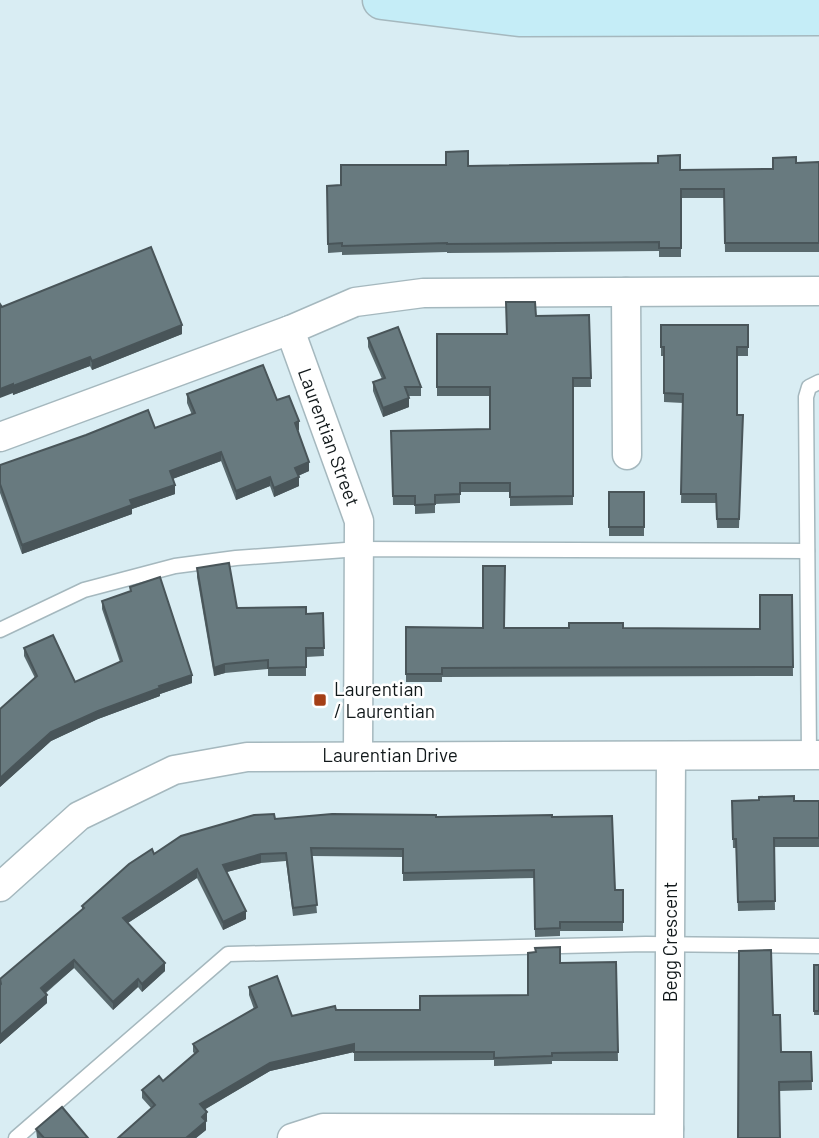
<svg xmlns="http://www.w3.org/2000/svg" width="819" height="1138" viewBox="0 0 819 1138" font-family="Barlow,sans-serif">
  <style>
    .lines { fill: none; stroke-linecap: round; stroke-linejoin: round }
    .lane-casing { stroke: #a5b8be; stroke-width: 17 }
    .street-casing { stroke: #a5b8be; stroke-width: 31 }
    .secondary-casing { stroke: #a5b8be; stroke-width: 41 }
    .lane { stroke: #fff; stroke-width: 14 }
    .street { stroke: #fff; stroke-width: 28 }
    .secondary { stroke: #c5edf7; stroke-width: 38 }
    .wall { fill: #59696d }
    .shaded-wall { fill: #495559 }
    .building { fill: #687a7f; stroke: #495559; stroke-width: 2 }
    .poi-dot { fill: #a43f16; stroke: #fff; stroke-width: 2.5 }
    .labels { text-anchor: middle; stroke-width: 5; stroke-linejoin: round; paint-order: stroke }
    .street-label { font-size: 19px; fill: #12191b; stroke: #fff }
    .poi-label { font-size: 19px; fill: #12191b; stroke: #fff; text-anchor: start }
  </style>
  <rect width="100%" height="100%" fill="#d9edf3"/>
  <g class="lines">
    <g class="lane-casing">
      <g id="lane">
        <path d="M0,630L84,590L175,566L236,558L359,549L807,551"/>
        <path d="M809,755L806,397L809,387L819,382"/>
        <path d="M16,1138L228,954L646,944L819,946"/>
      </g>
    </g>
    <g class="street-casing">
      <g id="street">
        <path d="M626,292L627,455"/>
        <path d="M290,330L359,521L358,755"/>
        <path d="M0,437L290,330L355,302L423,293L819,291"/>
        <path d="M0,887L79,816L174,770L247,757L819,755"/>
        <path d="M292,1138L323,1128L669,1129"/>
        <path d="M669,1138L671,756"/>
      </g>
    </g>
    <g class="secondary-casing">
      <path id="secondary" d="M382,0L519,17L819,16"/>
    </g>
    <use href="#lane" class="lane"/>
    <use href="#street" class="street"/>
    <use href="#secondary" class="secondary"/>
  </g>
  <g class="wall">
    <path d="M819,162V252H725L724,198H681V257H659V251L447,253V252L342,255V252L328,253L327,186L341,185L468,166L680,170L773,169L796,163Z"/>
    <path d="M2,307L182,334L92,370L90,366L13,395Z"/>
    <path d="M589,315L591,387H573V505L510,506V492H460V503L435,504V513L415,514V505H393L391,431L490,429V396H437V334H506L536,316Z"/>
    <path d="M661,325H748V356H737V415H743L739,528H717L716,503H681L683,403L664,402V356H661Z"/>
    <path d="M368,338L421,387V396H409V407L383,417L373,391V382L382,379L368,347Z"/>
    <path d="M187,394L277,400L299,430L297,431L309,471L298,476L299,486L274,497L270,486L236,500L221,461L172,479L175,494L132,509V514L22,554L0,493V465L155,428L192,415L187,403Z"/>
    <rect x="609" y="492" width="35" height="44"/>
    <path d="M197,568L237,608L306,614L323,613L324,656L306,657V676H268V669L225,673L214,676L197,577Z"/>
    <path d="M130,587L192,683L160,694V696L98,719L51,741L0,787V709L35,678L24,656V648L75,682L120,662L102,609V601L130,591Z"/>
    <path d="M792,595L793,676L442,677V682H406V627L760,629Z"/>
    <path d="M732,801H819V847H774L775,910L738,911L736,848H733Z"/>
    <path d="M436,817H552L615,890H623V931H560V936L535,937L534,878L403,881V857L312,856L317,913L293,916L286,861L261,863L227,872L246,919L223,930L197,878L128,923L165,971L142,992L138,987L113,1010L74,968L46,993L47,1003L0,1044V979L82,910V906L154,854L275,819Z"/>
    <path d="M616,962L618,1061H552V1064L494,1066V1060L354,1061V1052L270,1071L204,1110L207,1120L206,1121V1130L196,1138H118L151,1108L142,1098V1090L163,1081L195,1054L193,1052V1044L254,1009L249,995V987L292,1016L336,1010H420L528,995L560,963Z"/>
    <rect x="814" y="965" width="5" height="50"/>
    <path d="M773,1015L781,1052H811L812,1090L779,1091Z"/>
    <path d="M36,1129L88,1138H37Z"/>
  </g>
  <g class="shaded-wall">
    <path d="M182,325V334L92,370V361Z"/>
    <path d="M90,357V366L13,395V386Z"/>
    <path d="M13,384V393L0,398V389Z"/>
    <path d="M409,398V407L383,417V408Z"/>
    <path d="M299,421V430L295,432V423Z"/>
    <path d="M221,452V461L170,480V471Z"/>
    <path d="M309,462V471L295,477V468Z"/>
    <path d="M270,477V486L236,500V491Z"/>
    <path d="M299,477V486L274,497V488Z"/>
    <path d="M175,485V494L132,509V514L22,554V545L130,500Z"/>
    <path d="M225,664V673L214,676V668Z"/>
    <path d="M192,675V683L160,694V696L98,719L51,741L0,787V778L51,732L98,711L159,686Z"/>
    <path d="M261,854V863L223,873V865Z"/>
    <path d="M197,869V878L123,926V918Z"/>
    <path d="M246,911V919L223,930V922Z"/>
    <path d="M74,960V968L41,996V988Z"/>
    <path d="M165,963V971L142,992V984Z"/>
    <path d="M138,979V987L113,1010V1002Z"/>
    <path d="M47,995V1003L0,1044V1035Z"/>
    <path d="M354,1044V1052L270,1071L200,1112V1104L270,1063Z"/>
    <path d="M207,1112V1120L202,1125V1117Z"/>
    <path d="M206,1121V1130L196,1138H186Z"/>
  </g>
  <g class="building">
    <path d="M468,151V166L658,163V156L680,155V170L773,169V158L796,157V163L819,162V243H725L724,189H681V248H659V242L447,244V243L342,246V243L328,244L327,186L341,185V165H446V152Z"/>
    <path d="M151,247L182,325L92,361L90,357L13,386V384L0,389V304L2,307Z"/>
    <path d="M506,302H535L536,316L589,315L591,378H573V496L510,497V483H460V494L435,495V504L415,505V496H393L391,431L490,429V387H437V334H507Z"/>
    <path d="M661,325H748V347H737V415H743L739,519H717L716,494H681L683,394L664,393V347H661Z"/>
    <path d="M398,327L421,387H405L409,398L383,408L373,382L385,378L368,338Z"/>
    <path d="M263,365L277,400L289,396L299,421L295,423L309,462L295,468L299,477L274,488L270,477L236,491L221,452L170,471L175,485L130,500L132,505L22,545L0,484V465L86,435L148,410L155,428L195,413L187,394Z"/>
    <rect x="609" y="492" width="35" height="35"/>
    <path d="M229,563L237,608L306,607V614L323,613L324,648H306V667L268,668V660L225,664L214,668L197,568Z"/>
    <path d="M483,566H505L504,628H569V623H623V628L760,629V595H792L793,667L442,668V674H406V627L483,628Z"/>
    <path d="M160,577L192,675L159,686L160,688L98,711L51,732L0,778V709L37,676L24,648L53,635L75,682L122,661L102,601L131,591L130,587Z"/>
    <path d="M794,796V801H819V838H774L775,901L738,902L736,839H733L732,801L759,800V797Z"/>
    <path d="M274,814L275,819L332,814L436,815V817L552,815V817L612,816L615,890H623V922H560V928L535,929L534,870L403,873V849L311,848L317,905L293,908L286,853L261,854L223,865L246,911L223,922L197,869L123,918L165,963L142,984L138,979L113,1002L74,960L41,988L47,995L0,1035V985L1,984L0,979L84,908L82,906L129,864L152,849L154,854L181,836L254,815Z"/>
    <path d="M560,947V963L616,962L618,1052L552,1053V1056L494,1058V1052H354V1044L270,1063L200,1104L207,1112L202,1117L206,1121L186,1138H118L155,1105L142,1090L159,1076L163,1081L198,1051L193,1044L257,1007L249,987L277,976L292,1016L335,1006L336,1010H420V996L528,995V953L536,952L535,948Z"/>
    <path d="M771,950L773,1015H780L781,1052H811L812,1081L779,1082L780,1138H738L739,951Z"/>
    <rect x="814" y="965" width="5" height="46"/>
    <path d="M62,1107L88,1138H44L36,1129Z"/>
  </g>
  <rect class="poi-dot" x="313" y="693" width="14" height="14" rx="3.5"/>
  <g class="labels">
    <g class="street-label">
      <text transform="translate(329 437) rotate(70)" y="7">Laurentian Street</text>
      <text x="390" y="762">Laurentian Drive</text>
      <text transform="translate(670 942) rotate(-90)" y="7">Begg Crescent</text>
    </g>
    <g class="poi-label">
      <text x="334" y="696">Laurentian<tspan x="334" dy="22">/ Laurentian</tspan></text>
    </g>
  </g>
</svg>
